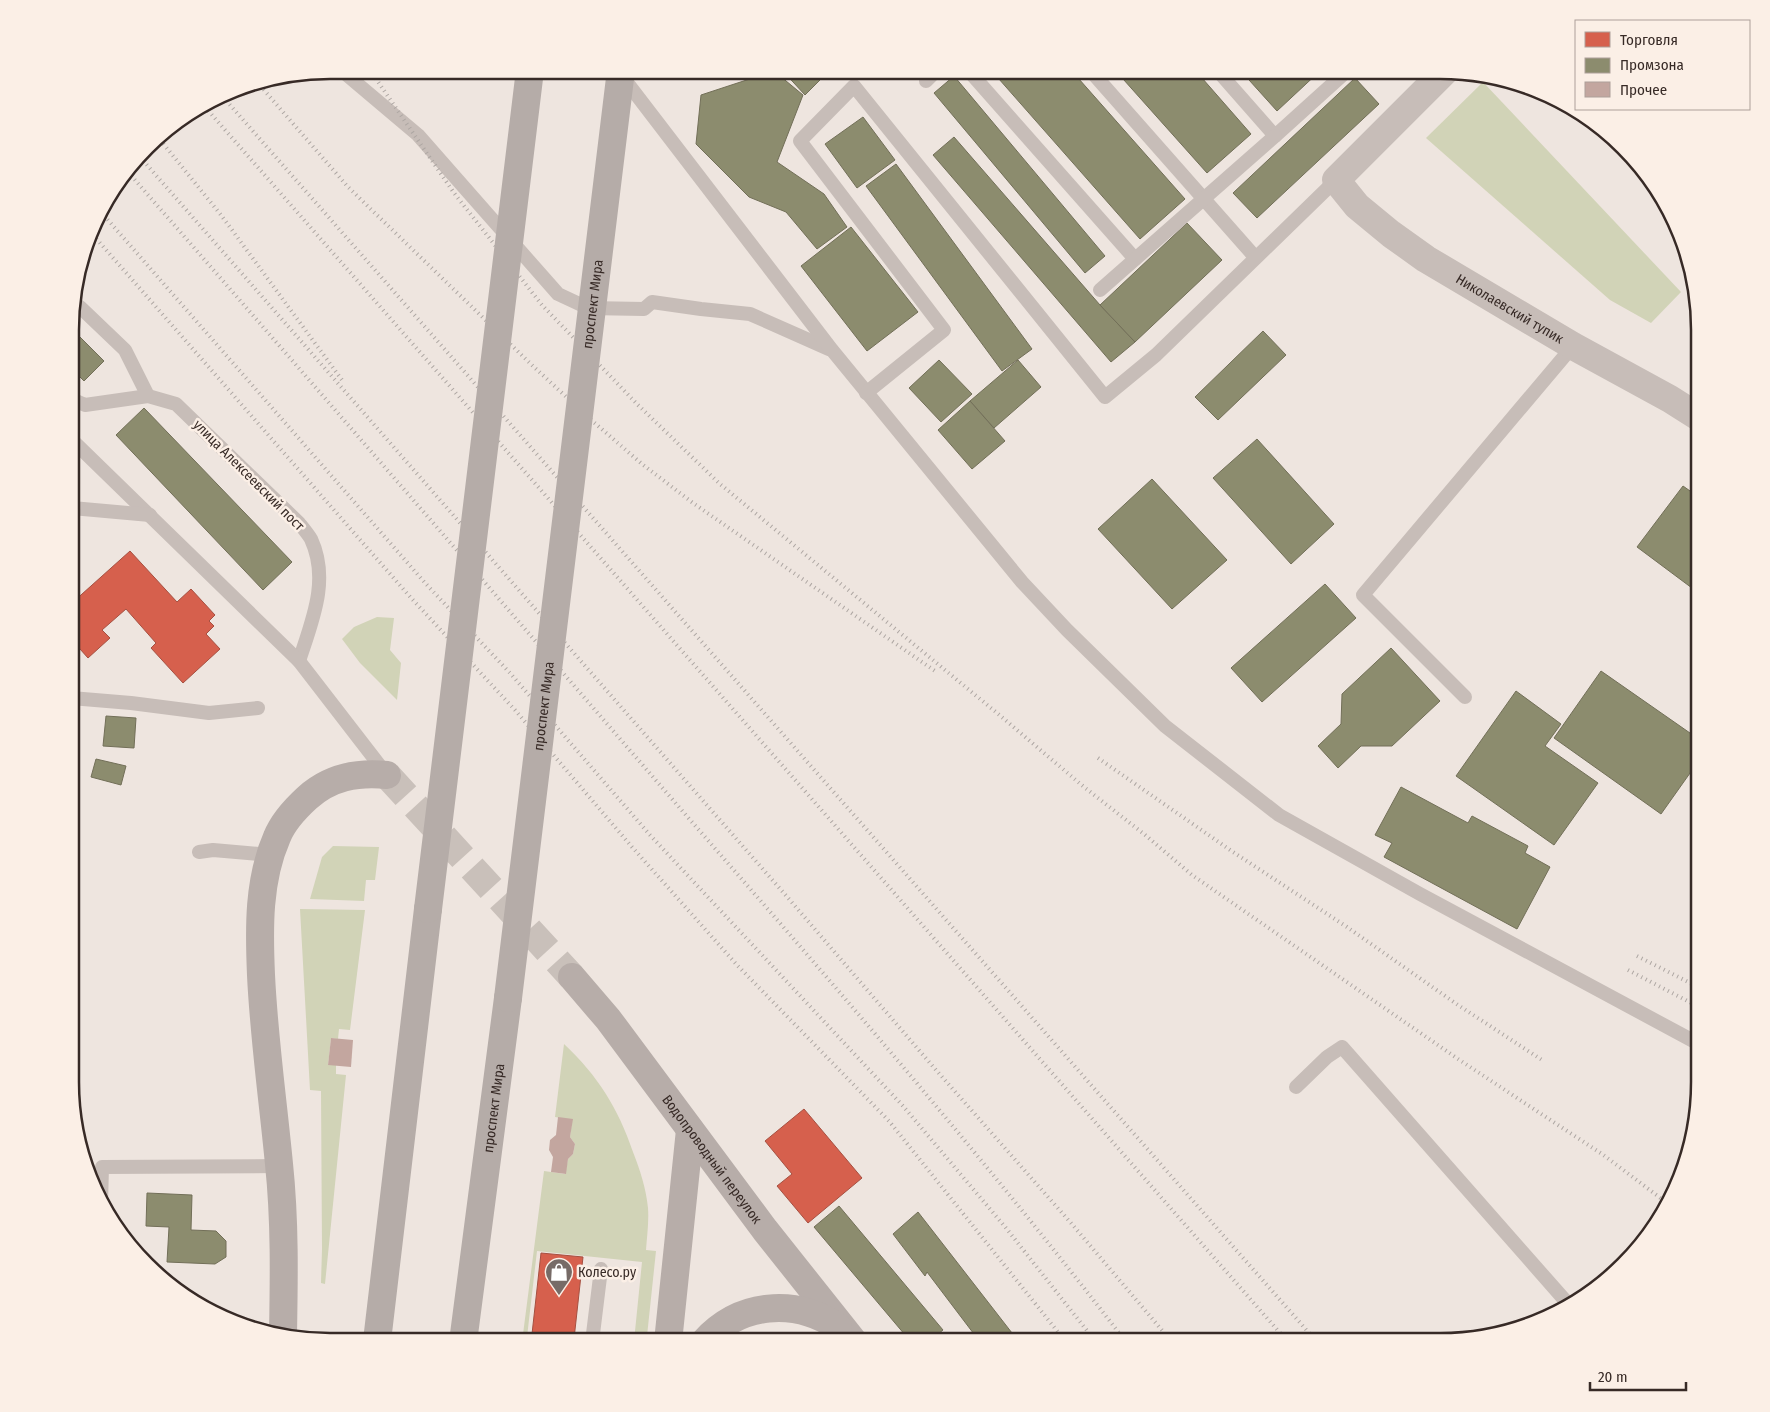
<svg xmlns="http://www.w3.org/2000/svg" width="1770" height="1412" viewBox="0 0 1770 1412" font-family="'Fira Sans Condensed',sans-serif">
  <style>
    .green { fill: #d1d3b7 }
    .shops { fill: #d6604d; stroke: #a65041 }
    .industry { fill: #8c8c6e; stroke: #726f58 }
    .building { fill: #c3a69f }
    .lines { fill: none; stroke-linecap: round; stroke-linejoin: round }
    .secondary-tunnel { stroke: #c9c0ba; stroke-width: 28; stroke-dasharray: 28 14; stroke-linecap: butt }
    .lane { stroke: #c7bdb8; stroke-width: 14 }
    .street { stroke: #c7bdb8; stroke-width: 28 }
    .secondary { stroke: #b7ada9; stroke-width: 28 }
    .primary { stroke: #b5aca8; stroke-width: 28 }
    .rail { stroke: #aea7a3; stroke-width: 4; stroke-dasharray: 1 4; stroke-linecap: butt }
    .primary-bridge { stroke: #b5aca8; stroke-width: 28 }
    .labels { text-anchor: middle; stroke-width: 5; stroke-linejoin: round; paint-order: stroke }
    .street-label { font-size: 14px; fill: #372a26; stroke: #fbefe6 }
    .poi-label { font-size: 14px; fill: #372a26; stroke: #fbefe6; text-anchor: start }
    .rim { fill: none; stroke: #372a26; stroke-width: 2.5 }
  </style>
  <rect width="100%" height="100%" fill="#eee5df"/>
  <g class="green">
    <path d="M1483,82L1681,292L1651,323L1610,300L1426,138Z"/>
    <path d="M377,617L394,618L390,650L401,663L397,700L360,663L342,639L354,627Z"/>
    <path d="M333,846L379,847L375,880H366L364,901L310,899L322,857Z"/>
    <path d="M300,909L365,910L350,1030L339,1029L338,1039L331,1038L328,1065H336V1074L346,1075L325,1284L321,1283L322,1249L321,1091L310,1090Z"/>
    <path d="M564,1044C598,1076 618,1108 633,1152C640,1170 646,1188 648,1208C649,1222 647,1236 646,1250L656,1251L647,1336L646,1339L642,1341H634L642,1262L537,1251L527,1337L537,1338L536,1342H522L544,1171L565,1174L568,1159L573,1154L575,1144L570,1137L572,1120L555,1117Z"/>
  </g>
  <g class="shops">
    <path d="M130,551L177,602L191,589L215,615L209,621L214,626L206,634L220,649L183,683L151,648L156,643L126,609L102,630L110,638L88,658L72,640V603Z"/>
    <path d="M804,1109L862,1178L808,1223L777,1186L792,1174L765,1141Z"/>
    <path d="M541,1253L583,1257L574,1339L532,1334Z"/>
  </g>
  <g class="industry">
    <path d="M782,70H815L822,78L805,95Z"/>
    <path d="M991,70H1071L1185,199L1140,239Z"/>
    <path d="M1115,70H1195L1251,134L1207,173Z"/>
    <path d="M1240,70H1321L1277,111Z"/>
    <path d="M774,71L803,95L777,162L824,194L847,227L817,249L786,212L749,197L696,144L701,95Z"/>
    <path d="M954,76L1105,256L1085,273L934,93Z"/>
    <path d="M1355,78L1379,104L1257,218L1233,193Z"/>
    <path d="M863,117L895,160L857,188L825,144Z"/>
    <path d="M954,137L1100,305L1135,342L1111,362L933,155Z"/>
    <path d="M896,164L1032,349L1002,371L866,186Z"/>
    <path d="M1187,223L1222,260L1135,342L1100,305Z"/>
    <path d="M851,227L918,312L867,351L801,266Z"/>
    <path d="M72,329L104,361L84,381L72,369Z"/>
    <path d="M1263,331L1286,355L1218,420L1195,397Z"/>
    <path d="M939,360L972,394L941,422L909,388Z"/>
    <path d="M1018,360L1041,387L994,428L970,401Z"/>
    <path d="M970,401L1005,441L972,469L938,430Z"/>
    <path d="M144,408L292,562L263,590L116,435Z"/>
    <path d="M1257,439L1334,524L1291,564L1213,478Z"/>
    <path d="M1152,479L1227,560L1172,609L1098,529Z"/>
    <path d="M1683,486L1700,498V594L1637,547Z"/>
    <path d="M1325,584L1356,618L1262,702L1231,668Z"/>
    <path d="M1391,648L1440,701L1392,746H1361L1338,768L1318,746L1341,724L1342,694Z"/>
    <path d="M1601,671L1700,740V759L1661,814L1554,738Z"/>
    <path d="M1516,691L1561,724L1545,746L1598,783L1554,845L1456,776Z"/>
    <path d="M106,716L136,718L134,748L103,746Z"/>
    <path d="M96,759L126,766L121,785L91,777Z"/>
    <path d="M1401,787L1468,823L1472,816L1528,846L1525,853L1550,867L1517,929L1384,857L1392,843L1375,835Z"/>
    <path d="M147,1193L192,1195L191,1230L216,1231L226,1241V1257L215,1264L167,1262L169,1227L146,1226Z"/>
    <path d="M839,1206L943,1330L928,1342H911L814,1227Z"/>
    <path d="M918,1212L1019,1342H980L927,1272L925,1276L893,1234Z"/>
  </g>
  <g class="building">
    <path d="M331,1038L353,1040L351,1067L328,1065Z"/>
    <path d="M558,1117L573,1119L570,1137L575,1144L573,1154L568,1159L566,1174L551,1172L553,1157L549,1150L550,1140L556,1135Z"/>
  </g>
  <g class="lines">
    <path class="secondary-tunnel" d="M387,775L572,977"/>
    <g class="lane">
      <path d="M341,70L418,135L558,294L588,308L644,309L652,302L701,309L750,314L829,349"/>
      <path d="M968,70L1135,259"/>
      <path d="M1090,70L1255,257"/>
      <path d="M1217,70L1275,136L1348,70"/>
      <path d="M622,76L832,350L1022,582L1067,630L1165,726L1279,815L1420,894L1699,1044"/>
      <path d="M926,81L937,70"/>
      <path d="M1100,290L1275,136"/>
      <path d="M80,307L125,350L148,396"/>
      <path d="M866,393L944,330L800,141L854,86L1105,397L1156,355L1336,180"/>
      <path d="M72,399L85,405L148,396L176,404L299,523C303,528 308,534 311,539C330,580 312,621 299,661"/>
      <path d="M72,440L299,661L387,775"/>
      <path d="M72,508L150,515"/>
      <path d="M1465,697L1363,595L1573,346"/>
      <path d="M71,698L131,703L209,713L258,708"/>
      <path d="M199,852L213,850L270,855"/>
      <path d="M1296,1087L1327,1057L1342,1047L1570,1306"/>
      <path d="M101,1203L102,1167L279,1166"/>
      <path d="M592,1342L601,1269"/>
    </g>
    <path class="street" id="s1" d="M1445,71L1336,180L1357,206L1391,234L1426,259L1573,346L1670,399L1700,418"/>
    <g class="secondary">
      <path id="s2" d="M572,977L608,1019L765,1230L854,1342"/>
      <path d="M283,1335C284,1278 285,1221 279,1164C273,1101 264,1039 261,975C259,929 258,880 277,837C283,822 295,809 307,798C330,777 357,772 387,775"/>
      <path d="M668,1342L690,1130"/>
      <path d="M704,1342C740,1302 795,1298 838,1327"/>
    </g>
    <g class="primary">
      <path d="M377,1341L428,909"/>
      <path id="s3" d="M463,1342L508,998"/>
    </g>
    <g class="rail">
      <path d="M370,70L454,193L542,305L638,405L720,484L997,713L1084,787L1144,834L1192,875L1461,1061L1602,1154L1667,1203"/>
      <path d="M257,82L348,187L534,367L589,418L642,464L693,503L935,671"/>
      <path d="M223,97L1317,1342"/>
      <path d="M205,107L1288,1342"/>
      <path d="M1583,117L1656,187"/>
      <path d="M157,136L221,215L342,380"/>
      <path d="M140,157L789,899L936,1070L1071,1223L1172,1342"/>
      <path d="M128,172C314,385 500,600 685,814C836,987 986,1160 1126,1342"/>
      <path d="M101,212L426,584L510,673L650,835L903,1106L1006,1228L1096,1342"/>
      <path d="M93,235L412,599L515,710L632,847L737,965L889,1121L1066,1342"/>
      <path d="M1098,758L1233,852L1347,927L1458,1005L1542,1060"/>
      <path d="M1637,956L1700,988"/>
      <path d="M1628,970L1699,1007"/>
    </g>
    <g class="primary-bridge">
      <path d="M428,909L530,70"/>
      <path id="s4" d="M508,998L621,70"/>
    </g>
  </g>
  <defs>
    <g id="shop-pin" transform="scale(1.4375)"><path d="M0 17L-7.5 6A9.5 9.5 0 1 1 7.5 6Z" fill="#776b67" stroke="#fbefe6"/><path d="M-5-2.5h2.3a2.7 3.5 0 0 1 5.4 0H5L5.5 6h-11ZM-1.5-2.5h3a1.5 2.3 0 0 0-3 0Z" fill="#fff"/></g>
  </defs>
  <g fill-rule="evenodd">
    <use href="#shop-pin" x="559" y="1272"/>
  </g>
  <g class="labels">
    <g class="street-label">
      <text dy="5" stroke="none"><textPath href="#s4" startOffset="699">проспект Мира</textPath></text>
      <text dy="5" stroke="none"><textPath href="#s1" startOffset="372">Николаевский тупик</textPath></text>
      <text transform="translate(249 475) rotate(45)" y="5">улица Алексеевский пост</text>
      <text dy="5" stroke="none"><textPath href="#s4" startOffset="294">проспект Мира</textPath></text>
      <text dy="5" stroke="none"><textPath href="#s3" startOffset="236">проспект Мира</textPath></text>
      <text dy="5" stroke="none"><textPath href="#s2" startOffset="230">Водопроводный переулок</textPath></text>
    </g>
    <g class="poi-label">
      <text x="578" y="1277">Колесо.ру</text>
    </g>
  </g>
  <path d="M0 0H1770V1412H0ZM330 79H1440A251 251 0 0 1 1691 330V1082A251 251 0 0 1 1440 1333H330A251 251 0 0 1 79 1082V330A251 251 0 0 1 330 79Z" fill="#fbefe6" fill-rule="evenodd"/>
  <path class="rim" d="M330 79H1440A251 251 0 0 1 1691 330V1082A251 251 0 0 1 1440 1333H330A251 251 0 0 1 79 1082V330A251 251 0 0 1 330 79Z"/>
  <rect x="1575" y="20" width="175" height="90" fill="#fbefe6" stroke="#ada099"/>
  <rect x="1585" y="32" width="25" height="15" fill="#d6604d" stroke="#ada099"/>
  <text x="1620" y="45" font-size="15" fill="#372a26">Торговля</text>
  <rect x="1585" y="58" width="25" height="15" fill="#8c8c6e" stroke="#ada099"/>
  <text x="1620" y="70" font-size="15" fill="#372a26">Промзона</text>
  <rect x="1585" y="82" width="25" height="15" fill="#c3a69f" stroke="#ada099"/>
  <text x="1620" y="95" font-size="15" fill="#372a26">Прочее</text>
  <path d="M1590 1382v8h96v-8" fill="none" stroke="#372a26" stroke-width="2.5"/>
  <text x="1598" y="1382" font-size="15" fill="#372a26" stroke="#fbefe6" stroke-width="4" paint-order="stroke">20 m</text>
</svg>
